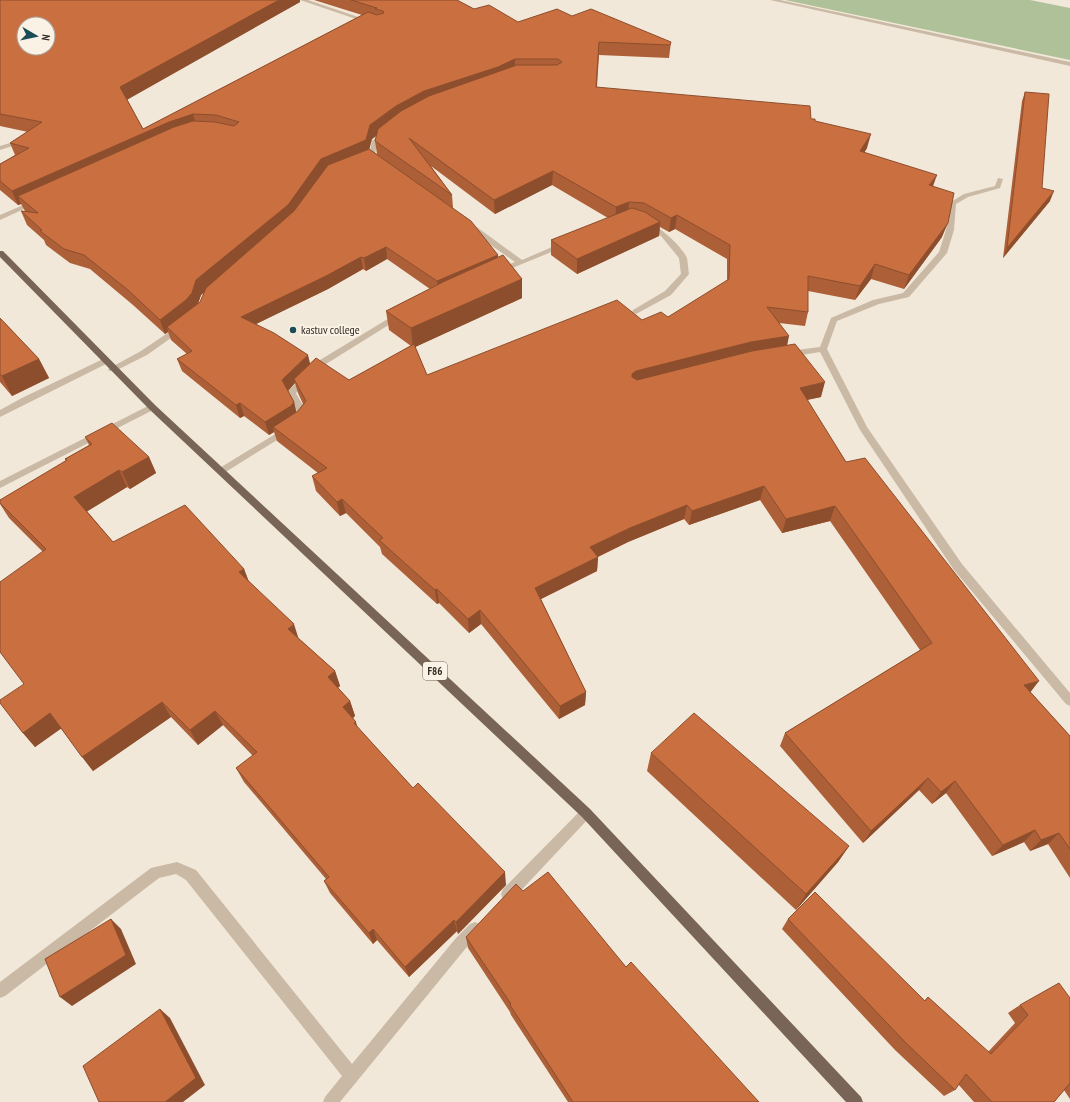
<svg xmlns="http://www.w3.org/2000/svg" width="1070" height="1102" viewBox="0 0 1070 1102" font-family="'PT Sans Narrow',sans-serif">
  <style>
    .green { fill: #afc198 }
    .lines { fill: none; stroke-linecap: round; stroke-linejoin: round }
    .minor { fill: #cab9a4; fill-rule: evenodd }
    .major { fill: #786557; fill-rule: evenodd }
    .wall { fill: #ad5f37; fill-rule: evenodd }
    .shaded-wall { fill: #8d4e2d }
    .building { fill: #c96f40; stroke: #8d4e2d; fill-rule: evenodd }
    .poi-dot { fill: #1b4d57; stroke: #f9f2e5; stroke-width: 1.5 }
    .labels { text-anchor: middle; stroke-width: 4; stroke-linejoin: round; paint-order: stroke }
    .shield { fill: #f9f2e5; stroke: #70675f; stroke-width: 1 }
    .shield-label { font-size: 11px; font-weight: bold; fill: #352c26 }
    .poi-label { font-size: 12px; fill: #352c26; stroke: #f9f2e5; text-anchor: start }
  </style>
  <rect width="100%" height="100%" fill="#f2e8d9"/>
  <path class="green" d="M785,0H1030L1070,8V60Z"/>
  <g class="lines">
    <g class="minor">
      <path d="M300,0H308L373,22L368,23Z"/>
      <path d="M770,0H780L1070,62V66Z"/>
      <path d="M382,133L387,134L378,142L374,157L362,160V158L369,155L372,141Z"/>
      <path d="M23,139L25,140V142L0,150V146Z"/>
      <path d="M998,178L1003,179L1000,188L968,197L956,204L954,230L947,253L909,297L879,304L837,321L827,349L867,427L962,564L1070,693V706L1066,704L954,570L860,430L820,352L789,357L785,354L789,351L820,347L831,318L873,300L903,293L939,252L946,230L951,202L964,194L995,186Z"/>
      <path d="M35,200L37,201V203L0,220V215Z"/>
      <path d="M645,223C657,222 683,248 687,258C688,263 688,269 689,274L671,295L636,314L632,312L633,310L665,291L681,274L679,258L661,236L645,227Z"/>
      <path d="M468,225H474L522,260L559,244H565L566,246L500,273H497V269L515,262L468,229Z"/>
      <path d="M396,314H402L403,316L326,364L296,393L308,415L304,421H298L297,419L299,415L287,393L288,391L320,360Z"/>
      <path d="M178,326H184L185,328L147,355L115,371H109L108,369L141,351Z"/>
      <path d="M105,358L109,361L108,363L0,417V410L22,398Z"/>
      <path d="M152,404L155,405L156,407L155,409L0,488V481Z"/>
      <path d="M287,427L291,430L290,432L224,473H218L216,471L218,469Z"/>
      <path d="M586,807L590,809L592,813L590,817L513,899L508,901L503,899L501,894L503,889L582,809Z"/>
      <path d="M177,862L196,870L352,1064L456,938L470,924L475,922L480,924L482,929L480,934L466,948L340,1102H323L325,1097L342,1076L186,880L176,874L159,878L5,996L0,998V982L151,868Z"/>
    </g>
    <path class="major" d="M0,251H3L155,405L590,809L861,1097L863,1102H846L582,817L149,409L0,257Z"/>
  </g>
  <g class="wall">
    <path d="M0,0L300,2L127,99L143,129L362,15L314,0H457L474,9L518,22L572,16L671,42L669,58L599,55L597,87L811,119L867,148L864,153L933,186L942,237L904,289L871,279L855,300L808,291V312L805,326L779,323L787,345L821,397L807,400L846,462L1030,692L1070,736V878L1048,844L1030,851L1024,842L992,856L946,793L932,804L919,790L863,843L780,746L785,733L920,650L830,521L782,533L760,500L689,525L684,519L628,542L598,557L597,571L541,599L586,692L585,705L559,719L481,624L469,633L439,603L437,604L382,554L380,547L346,513L340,516L316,491L312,476L318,473L277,441L274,432L269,435L244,416L240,418L182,371L177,359L187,354L171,340L168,332L165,334L133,305L90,269L70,263L46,245L44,240L27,225L21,211H25L21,204L18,205L0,190V164L15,155L10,143L28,132L0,126ZM376,136L375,141L377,154L369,149L372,139ZM431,166L495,214L552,185L608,218L551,240V255L577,274L659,236L660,227L669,232L675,229L727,259V281L668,317L642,320L427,375L415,347L522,298V279L498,258V255L453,208L452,195ZM387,259L430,289L386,311L389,330L411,346L349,380L310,364L256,324L328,289L363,269L366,271ZM204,292L200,302L198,303L201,295ZM295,383L298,393L303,404L298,411L296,412L294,402L288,391Z"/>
    <path d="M1025,92L1042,188L1050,201L1003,258L1022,101Z"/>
    <path d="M0,318L39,359L49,378L12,396L0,382Z"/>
    <path d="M85,437L149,457L156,473L130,489L127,487L87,511L113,542L244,569L249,582L299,639L335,671L340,686L338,688L350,701L355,716L353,718L358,728L413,788L506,885L458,934L457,931L409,977L377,940L373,944L330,893L324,881L326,879L244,782L236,768L253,756L223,725L198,745L171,717L93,771L61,728L35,747L23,733L24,684L43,552L9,518L0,504V500L66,461L65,459L89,445Z"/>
    <path d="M651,753L849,846L838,862L796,910L647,771Z"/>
    <path d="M523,891L626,967L759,1102H568L511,1015L510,1012L468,948L466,937Z"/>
    <path d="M788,919L924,1001L928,997L988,1052L1015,1023L1008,1013L1020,1005L1070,998V1099L1064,1090L1054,1102H974L958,1084L955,1090L944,1096L895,1050L782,929Z"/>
  </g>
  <g class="shaded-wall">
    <path d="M279,0H300V2L125,101L120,87Z"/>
    <path d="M515,59V72L397,120L372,139L368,154L201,295L197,307L167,327L168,332L165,334L160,320L196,280L321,159L370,125L396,106L424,91Z"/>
    <path d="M193,114L197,128L18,196L21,204L18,205L12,191L169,122Z"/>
    <path d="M871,134L867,148L856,165L860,151Z"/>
    <path d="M553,171L552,185L495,214L494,200Z"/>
    <path d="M937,175L932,189L929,185Z"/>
    <path d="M1054,191L1050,201L1003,258L1007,248Z"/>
    <path d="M629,202L628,216L615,222L616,207Z"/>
    <path d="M677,215L675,229L669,232L671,218Z"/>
    <path d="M660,222L659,236L577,274V259Z"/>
    <path d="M948,223L942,237L904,289L909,275Z"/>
    <path d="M386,247L387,259L366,271L364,258Z"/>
    <path d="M498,255V268L438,294L437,281Z"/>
    <path d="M361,257L363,269L328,289L244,330L241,317Z"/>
    <path d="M875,264L871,279L855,300L860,286Z"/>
    <path d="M522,279V298L413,348L411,328Z"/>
    <path d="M789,336L786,351L630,389L632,374L636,371L751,342Z"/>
    <path d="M308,355L311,367L294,379L295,383L286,393L282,380Z"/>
    <path d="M39,359L49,378L12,396L2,376Z"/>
    <path d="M825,382L821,397L796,402L800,388Z"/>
    <path d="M294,402L297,415L273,427L274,432L269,435L265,422Z"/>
    <path d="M240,403L244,416L240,418L236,405Z"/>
    <path d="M149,457L156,473L130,489L122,472Z"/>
    <path d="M119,470L127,487L83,514L74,497Z"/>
    <path d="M764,486L760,500L689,525L692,511Z"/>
    <path d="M342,499L346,513L340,516L337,502Z"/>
    <path d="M687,505L684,519L628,542L589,561L590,547L630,528Z"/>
    <path d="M835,506L830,521L782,533L786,519Z"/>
    <path d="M598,557L597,571L535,602V588Z"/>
    <path d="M244,569L250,585L239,572Z"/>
    <path d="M437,589L439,603L437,604L435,590Z"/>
    <path d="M480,610L481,624L469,633L468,619Z"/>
    <path d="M294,624L299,640L288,629Z"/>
    <path d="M335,671L340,686L332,692L328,677Z"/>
    <path d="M1039,681L1029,694L1024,685Z"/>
    <path d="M586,692L585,705L559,719L560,706Z"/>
    <path d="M350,701L355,716L347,722L343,707Z"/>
    <path d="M162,702L171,717L93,771L82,757Z"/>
    <path d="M215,711L223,725L198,745L190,730Z"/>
    <path d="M50,713L62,728L35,747L23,733Z"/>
    <path d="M356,722L360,737L354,723Z"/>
    <path d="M928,778L919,790L863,843L871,831Z"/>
    <path d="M955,781L946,793L932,804L941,792Z"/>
    <path d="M1035,830L1024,842L992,856L1003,845Z"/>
    <path d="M1059,833L1048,844L1030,851L1041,840Z"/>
    <path d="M849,846L838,862L796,910L806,894Z"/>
    <path d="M505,872L506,885L458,934L456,922Z"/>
    <path d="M111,919L121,929L136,964L72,1006L60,997Z"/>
    <path d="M454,920L457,931L409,977L405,967Z"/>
    <path d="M373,929L377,940L373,944L369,933Z"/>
    <path d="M160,1009L170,1018L205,1085L183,1102H165Z"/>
  </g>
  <g class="building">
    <path d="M0,0H279L120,87L143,129L368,12L377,15L384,13L383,11L375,9L377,8L351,0H457L474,9L489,5L518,22L557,9L572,16L591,9L671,42L670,45L599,42L596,87L810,106L811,119H815V121L871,134L860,151L937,175L929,185L954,193L948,223L909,275L875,264L860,286L808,276V312L767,307L789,336L751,342L636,371L632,374V377L637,380L752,351L795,344L825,382L800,388L846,462L865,458L1039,681L1024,685L1070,736V849L1059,833L1041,840L1035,830L1003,845L955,781L941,792L928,778L871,831L785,733L932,643L835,506L786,519L764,486L692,511L687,505L630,528L590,547L598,557L535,588L586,692L560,706L480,610L468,619L437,589L435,590L379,540L383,538L342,499L337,502L312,476L327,468L273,427L298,411L306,401L294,379L316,358L349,380L414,344L427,375L617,300L642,320L661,312L668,317L729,279L730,245L677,215L671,218L644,203L629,202L616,207L553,171L494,200L409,138L452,195L375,141L378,129L401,111L429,96L517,65H557L562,62L558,59H515L498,67L424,91L396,106L370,125L366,140L321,159L288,205L196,280L192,293L186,300L160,320L128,290L84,255L64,249L40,231L42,230L21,211L38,213L18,196L174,127L193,121L215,122L234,126L239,122L216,115L193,114L169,122L12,191L0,181V164L29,148L10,143L42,122L0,114ZM24,24H48V48H24Z"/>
    <path d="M1025,92L1049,94L1042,188L1054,191L1007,248Z"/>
    <path d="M369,149L471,221L498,255L437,281L386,247L364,258L361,257L326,276L241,317L274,333L308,355L282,380L294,402L291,406L265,422L240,403L236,405L177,359L192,351L167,327L200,302L206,288L294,211L328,165Z"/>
    <path d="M632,208L645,212L660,222L577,259L551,240Z"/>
    <path d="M503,255L522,279L411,328L386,311L445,281Z"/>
    <path d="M0,318L39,359L2,376L0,374Z"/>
    <path d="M112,423L149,457L122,472L119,470L74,497L113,542L185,505L244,569L239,572L294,624L288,629L335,671L328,677L350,701L343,707L356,722L354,723L413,788L418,783L505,872L456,922L454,920L405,967L373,929L369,933L324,881L329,877L236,768L257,752L215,711L190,730L162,702L82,757L50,713L23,733L0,703V700L24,684L0,652V582L46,549L0,503V500L67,460L65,459L92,444L85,437Z"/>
    <path d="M694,713L849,846L806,894L651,753Z"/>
    <path d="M548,872L626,967L631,962L759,1102H573L510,1005L511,1004L466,937L516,884L523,891Z"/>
    <path d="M815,892L925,1001L928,997L991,1054L1028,1015L1020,1005L1059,983L1070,998V1083L1054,1102H992L966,1074L955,1090L905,1042L788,919Z"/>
    <path d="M111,919L126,955L60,997L45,959Z"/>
    <path d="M160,1009L196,1078L165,1102H99L83,1066Z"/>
  </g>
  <circle class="poi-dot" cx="293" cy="330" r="4"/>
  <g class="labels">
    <rect class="shield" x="423" y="662" width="24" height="18" rx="3"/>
    <g class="shield-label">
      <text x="435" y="675">F86</text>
    </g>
    <g class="poi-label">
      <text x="301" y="334">kastuv college</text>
    </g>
  </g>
  <g transform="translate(36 36) rotate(99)"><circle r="19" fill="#f9f2e5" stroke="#aba399"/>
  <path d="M0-3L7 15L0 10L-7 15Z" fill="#1b4d57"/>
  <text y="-6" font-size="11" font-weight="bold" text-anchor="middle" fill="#352c26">N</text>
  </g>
</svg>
